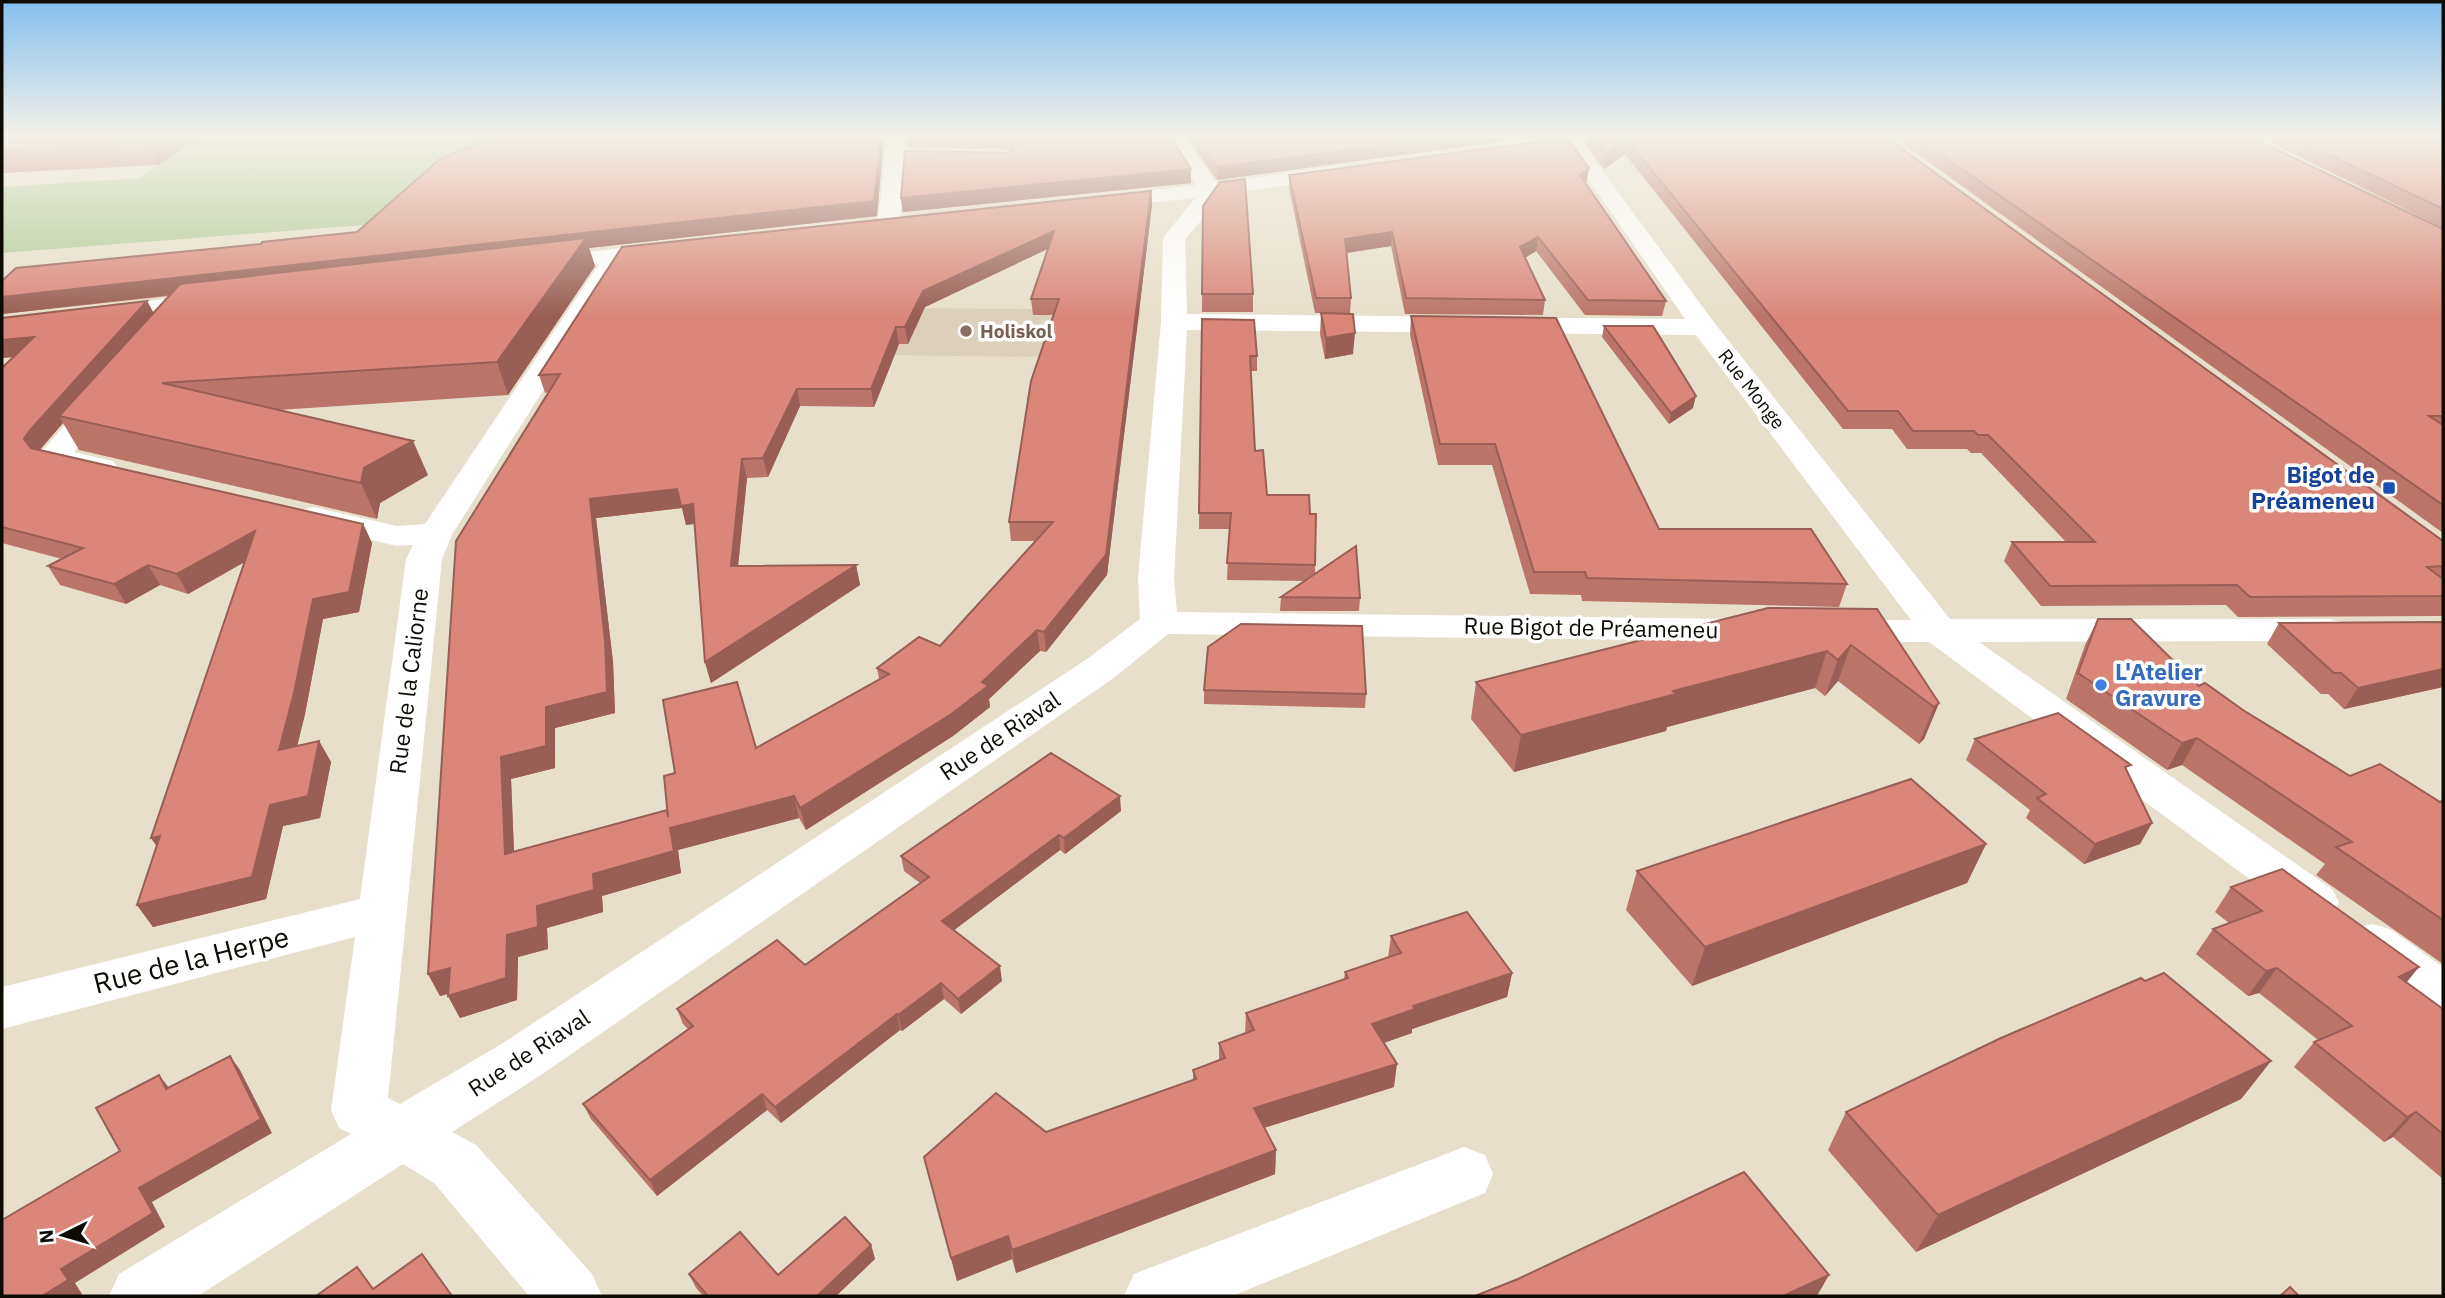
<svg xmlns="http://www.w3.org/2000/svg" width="2445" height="1298" viewBox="0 0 2445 1298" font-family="'IBM Plex Sans',sans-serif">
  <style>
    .education { fill: #dcd0bc }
    .green { fill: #aec995 }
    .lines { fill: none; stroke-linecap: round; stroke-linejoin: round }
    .minor { fill: #fff; fill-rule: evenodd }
    .wall { fill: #bb7468; fill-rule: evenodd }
    .shaded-wall { fill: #995e55 }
    .building { fill: #da8779; stroke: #995e55; stroke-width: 2; fill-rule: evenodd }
    .education-dot { fill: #8d6e63; stroke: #fff; stroke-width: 2.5 }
    .transit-dot { fill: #1a4fb4; stroke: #fff; stroke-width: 2.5 }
    .shop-dot { fill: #3f7fe0; stroke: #fff; stroke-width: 2.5 }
    .labels { text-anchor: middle; stroke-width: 7; stroke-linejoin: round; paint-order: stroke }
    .far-education-label { font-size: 19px; font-weight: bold; fill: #785e54; stroke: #fff; text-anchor: start }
    .far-street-label { font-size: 19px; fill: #0e0b05; stroke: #fff }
    .transit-label { font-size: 23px; font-weight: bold; fill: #164399; stroke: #fff; text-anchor: end }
    .street-label { font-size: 23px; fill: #0e0b05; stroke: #fff }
    .shop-label { font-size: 23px; font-weight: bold; fill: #366cbe; stroke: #fff; text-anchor: start }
    .near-street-label { font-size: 28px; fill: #0e0b05; stroke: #fff }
  </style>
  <rect width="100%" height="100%" fill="#e7dfcb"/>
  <path class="education" d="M805,307L1141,310L1132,358L879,355Z"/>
  <path class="green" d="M210,135H485L389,223L2,253V187L140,178L193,140Z"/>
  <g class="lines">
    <g class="minor">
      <path d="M887,135H905L904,150L958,151L968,157L958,163L904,162L900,223L897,228H881L878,223Z"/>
      <path d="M1164,135H1182L1216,183L1339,166L1346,168L1349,172L1346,176L1339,178L1218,195L1208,213L1185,239L1187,314L1685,319L1566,147L1517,154L1507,148L1517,142L1552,138L1550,135H1599L1597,139L1582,143L1713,321L1950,619H2329L2342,622L2348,630L2342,638L2329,641L1979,642L2332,889L2339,902L2332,915L2315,920L2298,915L1929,642H1840L1827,639L1821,631L1827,623L1840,620H1911L1696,335L1187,330L1174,578L1177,612L1738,619L1751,622L1757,630L1751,638L1738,641L1168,634L1115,677L541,1075L452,1132L476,1145L592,1274L602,1296H529L434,1183L403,1164L198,1296H109L119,1274L351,1134L339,1128L331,1110L355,937L2,1029V987L360,899L406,559L413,545L397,546L302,524L297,517L302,510L314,507L397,526L425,524L599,264L540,271L532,269L528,264L532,259L668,242L676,244L680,249L676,254L625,261L453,533L442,559L388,1098L400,1104L503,1043L1087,659L1140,619L1138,578L1161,322L1163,238L1195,198L1100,208L1092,207L1089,202L1092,197L1100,196L1196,185Z"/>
      <path d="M209,294L218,297L222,302L218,307L2,333V317Z"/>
      <path d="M106,387L116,390L120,396L74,452L113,461L118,468L113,475L102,477L43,464L38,457L43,450L96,390Z"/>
      <path d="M2372,924L2390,929L2443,967V1015C2415,1006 2361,969 2347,943L2354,929Z"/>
      <path d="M1464,1147L1485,1155L1493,1174L1485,1193L1232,1296H1124L1134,1274Z"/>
    </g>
  </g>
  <g class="wall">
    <path d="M2,135H201L158,165L2,173Z"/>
    <path d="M497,135H884L877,216L589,248L595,266L508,395L278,410L428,475L380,503L377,519L79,450L63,423L40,450L363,524L372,543L359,612L323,619L305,714L297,746L319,741L331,762L320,818L283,826L266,899L153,927L137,905L157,846L151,838L245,562L188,594L160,585L126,604L60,585L48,566L62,559L2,543V368L14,357L2,358V318L147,301L153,313L169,296L2,314V281L357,232Z"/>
    <path d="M905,135H1169L1191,183L903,212L901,198L1008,153L1011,151L1009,149L907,147Z"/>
    <path d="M1185,135H1548L1217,180Z"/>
    <path d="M1588,135H1883L2443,541V616L2238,617L2226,605L2041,606L2004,561L2012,542H2066L1981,453H1971L1967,449H1907L1892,429H1843L1625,154L1604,169L1586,145Z"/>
    <path d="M1891,135H2246L2443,229V533Z"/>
    <path d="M2256,135H2443V228Z"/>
    <path d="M1289,175L1587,181L1585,183L1666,301L1662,316L1585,315L1536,251L1525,258L1545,300L1543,315L1405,314L1391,246L1347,253L1351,298L1350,313H1315L1289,188Z"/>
    <path d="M1151,191L1152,205L1107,575L1046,652L1040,651L989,699L990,707L953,736L806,830L799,818L678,850L681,873L602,896L603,912L547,928L548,949L518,957L517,1000L460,1018L448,996V994L440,996L428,974L548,392L545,393L539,375ZM1048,249L1031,299L1033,315H1054L1009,522L1011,541H1035L940,646L877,668L879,679L756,748L667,810L514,851L511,779L555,768V728L615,713L613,662L596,518L682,508L686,525L695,524L705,662L711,683L860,585L856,565L738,566L747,478L768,477L800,406L874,407L899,344H908L925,307Z"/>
    <path d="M1203,206L1253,294V312H1202Z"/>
    <path d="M1321,313L1353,354L1325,359L1320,334Z"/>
    <path d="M1411,316L1659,529L1847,584L1839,607L1582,601L1581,595L1530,594L1492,465H1438L1410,335Z"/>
    <path d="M1202,319L1257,356V371H1251L1255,451L1267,495L1310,514H1316L1315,575L1360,598L1359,611H1280L1281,597L1305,581L1227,580L1229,529H1199Z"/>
    <path d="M1604,326L1693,408L1669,424L1602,337Z"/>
    <path d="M1877,609L1939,703L1924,739L1919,744L1838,681L1825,696L1815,688L1667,727L1666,731L1514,772L1471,719L1476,682Z"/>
    <path d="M2098,619L2199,686L2243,710L2350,776L2440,802L2443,800V964L2316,875L2325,864L2182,765L2167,770L2066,699L2085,645Z"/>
    <path d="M2443,622V687L2344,709L2328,694H2321L2267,644L2279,623Z"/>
    <path d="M1204,690L1366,694L1365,708L1204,704Z"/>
    <path d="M1975,739L2127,772L2152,823L2140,844L2084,864L2026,818L2030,810L1966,760Z"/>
    <path d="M1121,811L1065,854L1060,850L954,930L1002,981L961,1014L944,999L902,1031L900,1030L781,1123L767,1110L657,1196L591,1119L583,1104L688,1029L683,1024L677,1009L805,965L920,883L904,871L901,856Z"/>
    <path d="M1986,844L1967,883L1692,986L1626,910L1637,871Z"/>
    <path d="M2231,887L2407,982L2443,1009V1179L2393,1137L2384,1142L2294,1067L2314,1042L2318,1040L2259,993L2248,996L2196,954L2213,929L2229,923L2215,912Z"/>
    <path d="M1391,936L1512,973L1507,997L1412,1029V1033L1384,1042L1394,1087L1264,1128L1276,1150L1275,1174L1016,1273L1012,1259L957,1281L924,1157L1046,1132L1193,1080V1070L1219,1061V1043L1245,1034L1246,1013L1344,979L1345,972L1388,957Z"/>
    <path d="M2145,981L2271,1061L2241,1099L1916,1252L1828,1150L1846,1112Z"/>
    <path d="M871,1245L875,1259L836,1296H703L696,1288L689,1274L778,1275Z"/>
  </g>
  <g class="shaded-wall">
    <path d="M158,135H201L158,165L147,142Z"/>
    <path d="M881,135H884L877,216L589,248L595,266L508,395L497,362L578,249L2,314V297Z"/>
    <path d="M1459,135H1548L1217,180V167Z"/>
    <path d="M1627,140L1625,154L1604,169L1606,155Z"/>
    <path d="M1589,168L1587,181L1577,188L1580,175Z"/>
    <path d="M1191,169V183L903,212L901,198Z"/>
    <path d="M1151,191L1152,205L1107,575L1046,652L1044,632Z"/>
    <path d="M1054,231L1055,245L925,307L908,344L905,327L923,291Z"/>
    <path d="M1392,232L1391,246L1345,253V239Z"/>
    <path d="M1538,237L1536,251L1518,262L1520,247Z"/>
    <path d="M147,301L156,317L59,416L63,423L41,448L35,457L24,439L30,430Z"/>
    <path d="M896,327L899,344L874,407L871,389Z"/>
    <path d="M1355,333L1353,354L1325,359L1326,338Z"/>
    <path d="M34,337L44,354L2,358V340Z"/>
    <path d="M797,389L800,406L768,477L763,458Z"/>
    <path d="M1696,396L1693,408L1669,424L1671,413Z"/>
    <path d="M413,441L428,475L380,503L377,519L361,483L364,468Z"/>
    <path d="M742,459L747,478L736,586L731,566Z"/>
    <path d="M677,489L693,504L699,523L686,525L682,508L596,518L613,662L615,713L555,728V768L511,779L515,876L505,854L501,757L546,707L590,499Z"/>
    <path d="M363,524L372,543L359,612L323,619L305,714L291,771L279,750L313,599Z"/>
    <path d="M255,531L265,550L188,594L177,574Z"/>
    <path d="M148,565L160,585L126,604L114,584Z"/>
    <path d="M856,565L860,585L711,683L705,662Z"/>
    <path d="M1037,630L1040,651L989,699L990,707L953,736L806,830L800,808L982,682Z"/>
    <path d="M1851,645L1838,681L1825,696L1838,660Z"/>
    <path d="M1827,651L1815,688L1667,727L1666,731L1514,772L1521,735L1673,691Z"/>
    <path d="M2443,669V687L2344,709L2358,688Z"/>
    <path d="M1939,703L1924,739L1919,744L1934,707Z"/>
    <path d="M2197,738L2182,765L2167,770L2182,743Z"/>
    <path d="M319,741L331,762L320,818L283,826L266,899L153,927L137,905L270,805Z"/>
    <path d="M794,796L799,818L678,850L681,873L602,896L603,912L547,928L548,949L518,957L517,1000L460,1018L448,996L537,906L593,874L668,817Z"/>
    <path d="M1120,796L1121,811L1065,854L1064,838Z"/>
    <path d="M2152,823L2140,844L2084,864L2095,844Z"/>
    <path d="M1059,835L1060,850L945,937L942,921Z"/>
    <path d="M160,836L166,860L151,838Z"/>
    <path d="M1986,844L1967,883L1692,986L1705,947Z"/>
    <path d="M1000,966L1002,981L961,1014L958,999Z"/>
    <path d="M2419,967L2398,993L2399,977Z"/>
    <path d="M450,968L462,990L440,996L428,974Z"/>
    <path d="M2277,968L2259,993L2248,996L2266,971Z"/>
    <path d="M1512,973L1507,997L1412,1029V1033L1370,1048L1372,1024L1413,1006Z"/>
    <path d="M941,983L944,999L902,1031L898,1015Z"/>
    <path d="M897,1014L900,1030L781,1123L775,1107Z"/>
    <path d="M230,1056L240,1070L272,1133L152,1202L165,1227L75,1283L82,1294L79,1296H42L61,1269L139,1188Z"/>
    <path d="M2271,1061L2241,1099L1916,1252L1938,1215Z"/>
    <path d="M1397,1064L1394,1087L1254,1131V1108Z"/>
    <path d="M159,1075L170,1089H166Z"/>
    <path d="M762,1094L767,1110L657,1196L650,1180Z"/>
    <path d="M2416,1112L2393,1137L2384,1142L2407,1117Z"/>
    <path d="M1276,1150L1275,1174L1016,1273L1012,1250Z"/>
    <path d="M1008,1236L1012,1259L957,1281L951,1258Z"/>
    <path d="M871,1245L875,1259L836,1296H817Z"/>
    <path d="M1829,1275L1817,1296H1783Z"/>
  </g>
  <g class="building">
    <path d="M2,135H158L147,142L2,150Z"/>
    <path d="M497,135H881L874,201L2,297V281L16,268L261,244L262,242L357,232L440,159Z"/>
    <path d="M933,135H1169L1191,169L901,198L905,151L1008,153L1020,144L1008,136Z"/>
    <path d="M1194,135H1459L1217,167Z"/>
    <path d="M1591,135H1883L2443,541V566L2427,567L2443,579V596L2250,597L2237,585L2050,586L2012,542H2095L1988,435H1978L1974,431H1913L1898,411H1848L1627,140L1606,155Z"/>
    <path d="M1913,135H2246L2443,229V416H2429L2443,425V505Z"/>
    <path d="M2288,135H2443V209Z"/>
    <path d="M1567,138L1589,168L1580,175L1666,301L1588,300L1538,237L1520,247L1545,300L1406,298L1392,232L1345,239L1351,298H1316L1289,175Z"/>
    <path d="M1245,179L1253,294H1202L1203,206L1220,182Z"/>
    <path d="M1151,191L1106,555L1044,632L1037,630L982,682L988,686L950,715L800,808L794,796L670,828L674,851L593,874L594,890L537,906L538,927L507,935L506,978L448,996L450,968L428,974L456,541L560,374L539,375L622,247ZM1054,231L1031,299H1059L1031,381L1009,522H1053L940,646L919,637L877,668L889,674L756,748L737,682L663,700L675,773L664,776L668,817L667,810L505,854L501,757L546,746V707L607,692L605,641L590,499L677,489L681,506L693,504L705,662L856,565L731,566L742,459L763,458L797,389H871L896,327H905L923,291Z"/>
    <path d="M586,238L497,362L162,383L413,441L364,468L361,483L59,416L180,284Z"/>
    <path d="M147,301L30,430L24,439L31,448L363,524L349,592L313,599L294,693L279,750L319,741L308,796L270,805L252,877L137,905L160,836L151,838L255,531L177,574L148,565L114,584L48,566L83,548L2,527V368L34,337L2,340V318Z"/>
    <path d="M1321,313L1353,314L1355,333L1326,338Z"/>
    <path d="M1411,316L1556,318L1659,529H1811L1847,584L1587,578L1585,572H1534L1495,444H1440Z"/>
    <path d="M1202,319L1254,320L1257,356H1250L1255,451L1263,450L1267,495H1309L1310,514H1316L1315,565L1227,563L1231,513H1199Z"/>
    <path d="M1604,326H1653L1696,396L1671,413Z"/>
    <path d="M1356,546L1360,598L1281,597Z"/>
    <path d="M1768,608L1877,609L1939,703L1934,707L1851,645L1838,660L1827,651L1673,691L1676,694L1521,735L1476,682Z"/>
    <path d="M2098,619H2131L2199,686L2205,683L2243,710L2350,776L2380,764L2440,802L2443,800V920L2336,847L2352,842L2197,738L2182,743L2078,673Z"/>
    <path d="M2443,622V669L2358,688L2341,673H2334L2279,623Z"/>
    <path d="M1241,624L1362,626L1366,694L1204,690L1208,647Z"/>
    <path d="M2058,713L2131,765L2125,767L2152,823L2095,844L2037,798L2046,794L1975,739Z"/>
    <path d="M1051,753L1120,796L1064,838L1059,835L942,921L1000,966L958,999L941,983L898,1015L897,1014L775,1107L762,1094L650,1180L583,1104L693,1026L677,1009L777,940L805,965L929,877L901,856Z"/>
    <path d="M1911,779L1986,844L1705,947L1637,871Z"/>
    <path d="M2282,869L2419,967L2399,977L2443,1009V1134L2416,1112L2407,1117L2314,1042L2352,1026L2277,968L2266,971L2213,929L2262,911L2231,887Z"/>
    <path d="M1467,912L1512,973L1413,1006L1415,1009L1372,1024L1397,1064L1254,1108L1276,1150L1012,1250L1008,1236L951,1258L924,1157L996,1093L1046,1132L1196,1079L1193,1070L1225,1058L1219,1043L1254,1030L1246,1013L1348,978L1345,972L1401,953L1391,936Z"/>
    <path d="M2164,973L2271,1061L1938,1215L1846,1112L2001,1038L2141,978L2145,981Z"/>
    <path d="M230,1056L261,1119L139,1188L153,1213L61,1269L68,1280L42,1296H2V1220L120,1151L96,1108L159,1075L166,1089Z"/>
    <path d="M1744,1172L1829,1275L1783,1296H1475L1518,1279Z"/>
    <path d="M845,1217L871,1245L817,1296H708L689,1274L740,1232L778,1275Z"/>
    <path d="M422,1254L452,1296H316L357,1267L373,1289Z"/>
    <path d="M2290,1287L2299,1296H2280Z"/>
  </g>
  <linearGradient id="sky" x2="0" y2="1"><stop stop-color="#86bfef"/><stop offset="0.43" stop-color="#f4f1e8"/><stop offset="1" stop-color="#f4f1e8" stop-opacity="0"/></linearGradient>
  <rect width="2445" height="317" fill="url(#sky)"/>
  <circle class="education-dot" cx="966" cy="331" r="7"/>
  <rect class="transit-dot" x="2382" y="481" width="14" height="14" rx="3.5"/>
  <circle class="shop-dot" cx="2101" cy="685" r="7"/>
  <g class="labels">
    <g class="far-education-label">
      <text x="980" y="338">Holiskol</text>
    </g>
    <g class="far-street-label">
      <text transform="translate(1752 389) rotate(52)" y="7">Rue Monge</text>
    </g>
    <g class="transit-label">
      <text x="2375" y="483">Bigot de<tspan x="2375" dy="26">Préameneu</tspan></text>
    </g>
    <g class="street-label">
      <text transform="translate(1591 628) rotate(1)" y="8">Rue Bigot de Préameneu</text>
      <text transform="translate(409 681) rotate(-83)" y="8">Rue de la Caliorne</text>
      <text transform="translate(1000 736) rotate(-34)" y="8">Rue de Riaval</text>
      <text transform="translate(529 1053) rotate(-33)" y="8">Rue de Riaval</text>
    </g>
    <g class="shop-label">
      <text x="2115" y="680">L'Atelier<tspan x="2115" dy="26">Gravure</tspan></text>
    </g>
    <g class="near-street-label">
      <text transform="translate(191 960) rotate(-14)" y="10">Rue de la Herpe</text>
    </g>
  </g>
  <rect width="2445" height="1298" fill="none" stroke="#0e0b05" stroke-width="7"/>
  <g transform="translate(63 1235) rotate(265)" stroke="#ffffff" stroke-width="5" paint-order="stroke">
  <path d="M0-5L12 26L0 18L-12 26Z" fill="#0e0b05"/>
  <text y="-10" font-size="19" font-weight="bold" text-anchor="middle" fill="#0e0b05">N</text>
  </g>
</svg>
